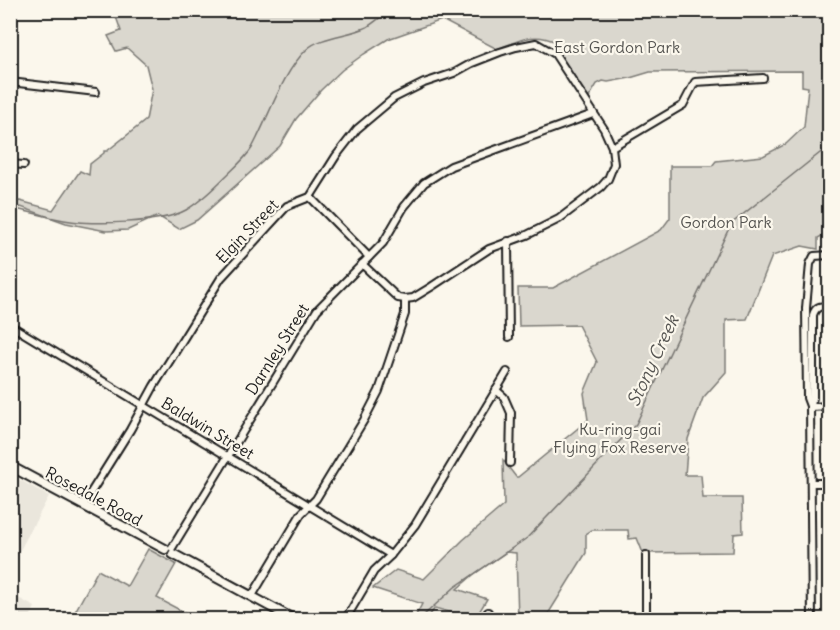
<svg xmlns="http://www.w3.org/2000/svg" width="840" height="630" viewBox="0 0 840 630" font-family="Delius,sans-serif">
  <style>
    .built { fill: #eae6dc }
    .green { fill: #dad7ce; stroke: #7b7a75; stroke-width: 1.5 }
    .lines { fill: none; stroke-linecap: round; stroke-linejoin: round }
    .stream { stroke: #74726e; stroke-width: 1.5 }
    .minor-casing { stroke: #1c1c1c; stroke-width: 10 }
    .tertiary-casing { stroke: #1c1c1c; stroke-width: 12 }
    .minor { stroke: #fbf7ec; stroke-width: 6 }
    .tertiary { stroke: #fbf7ec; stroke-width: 8 }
    .labels { text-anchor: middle; stroke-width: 4.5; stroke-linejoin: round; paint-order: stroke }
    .park-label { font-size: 16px; fill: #555451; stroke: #fbf7ec }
    .street-label { font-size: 16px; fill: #1c1c1c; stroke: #fbf7ec }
    .water-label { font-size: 18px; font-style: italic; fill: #575653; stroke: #fbf7ec }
  </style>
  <rect width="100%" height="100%" fill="#fbf7ec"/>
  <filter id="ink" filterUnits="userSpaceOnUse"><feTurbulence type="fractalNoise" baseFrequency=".0167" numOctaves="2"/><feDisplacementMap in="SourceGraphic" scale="12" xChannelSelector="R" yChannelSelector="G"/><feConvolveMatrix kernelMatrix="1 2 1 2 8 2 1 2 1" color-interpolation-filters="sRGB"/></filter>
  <g filter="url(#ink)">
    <g class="built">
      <path d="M11,475L49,496L11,567Z"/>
      <path d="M11,594L35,607L29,619H11Z"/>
    </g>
    <g class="green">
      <path d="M114,11H829V232L818,238V249L802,246L772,256L747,319L726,320V372L703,398L688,439L685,475H701L703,498H742L743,533L734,534L733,552L643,553L637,538L629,539L628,530H592L586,534V553L545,619H518L516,553L506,552L473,575L457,589L487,599L475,619L435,608L427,619H414L422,604L373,588L396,570L424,579L463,540L504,505L503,460L516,477H518L588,420L584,393L597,362L578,325L519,326L518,288H553L661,230L670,218V166H712L716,161L763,156L786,144L804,127L808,87L802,86V71L650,72L630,78L608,82L603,81L597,84L588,99L557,54L556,42C533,31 519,41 497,49L442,20L388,39L364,54L342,70L321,90L296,119L280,146L197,220L179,229L158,216L128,230L106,231L66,223L21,207L11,209L10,202L20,201L53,210L80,171L89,175L90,164L104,153V151H107L146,120L152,89L146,65L127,48L116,51L108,36L121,31Z"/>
      <path d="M148,549L176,564L157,598L197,619H71L98,570L127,586Z"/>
    </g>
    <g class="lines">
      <g class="stream">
        <path d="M10,208C28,211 46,217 64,220C92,225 161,224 186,210C200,202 213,189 224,178C233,169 245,159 252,148C269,117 282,73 307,49C321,36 349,36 367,27C374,23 382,16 389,10"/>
        <path d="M84,611L92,620"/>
        <path d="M421,620L423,616L455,587L527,538L636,424L731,224L830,145"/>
      </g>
      <g class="minor-casing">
        <g id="minor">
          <path d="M10,82L96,92"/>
          <path d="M10,164L24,165"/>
          <path d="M310,197L369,257"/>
          <path d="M508,241L509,337"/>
          <path d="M362,264L398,298L405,299L413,298L431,287L489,249L527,235L559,219L601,187L608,179L614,164L612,147L683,105L695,82L763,78"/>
          <path d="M10,325L391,555"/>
          <path d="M496,390L504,397L511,413L510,463"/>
          <path d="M810,406L807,398L806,308L810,264L814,256L830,255"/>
          <path d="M810,407L830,406"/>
          <path d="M811,483H830"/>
          <path d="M83,505L130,430L154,386L221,278L287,206L310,197L336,156L357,129L394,98L424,83L454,73L472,63L500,52L516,47L536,43L555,54L604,129L612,147"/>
          <path d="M172,548L317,310L383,243L404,207L424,183L451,166L593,114"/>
          <path d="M646,555V620"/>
          <path d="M252,596L301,514L316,499L364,420L379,391L405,314V299"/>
          <path d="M345,620L374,571L391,555L415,525L507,372"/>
          <path d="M483,620L488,612"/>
          <path d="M812,620L810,407L813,398V315C816,306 820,306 830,306"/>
        </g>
      </g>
      <g class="tertiary-casing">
        <g id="tertiary">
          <path d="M10,466L165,549"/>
          <path d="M173,554L295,620"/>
        </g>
      </g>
      <use href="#minor" class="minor"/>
      <use href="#tertiary" class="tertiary"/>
    </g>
  </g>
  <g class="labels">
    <g class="park-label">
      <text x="617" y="53">East Gordon Park</text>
      <text x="726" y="228">Gordon Park</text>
      <text x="620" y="435">Ku-ring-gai<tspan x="620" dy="18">Flying Fox Reserve</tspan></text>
    </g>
    <g class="street-label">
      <text transform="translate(247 231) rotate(-46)" y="6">Elgin Street</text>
      <text transform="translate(277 349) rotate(-58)" y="6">Darnley Street</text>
      <text transform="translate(208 428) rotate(31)" y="6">Baldwin Street</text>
      <text transform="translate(94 496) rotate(28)" y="6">Rosedale Road</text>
    </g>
    <g class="water-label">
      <text transform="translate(653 361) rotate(-65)" y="6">Stony Creek</text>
    </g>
  </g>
  <rect width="840" height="630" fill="none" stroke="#fbf7ec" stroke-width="36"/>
  <rect x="18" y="18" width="804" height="594" fill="none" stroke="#1c1c1c" stroke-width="2" filter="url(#ink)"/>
</svg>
